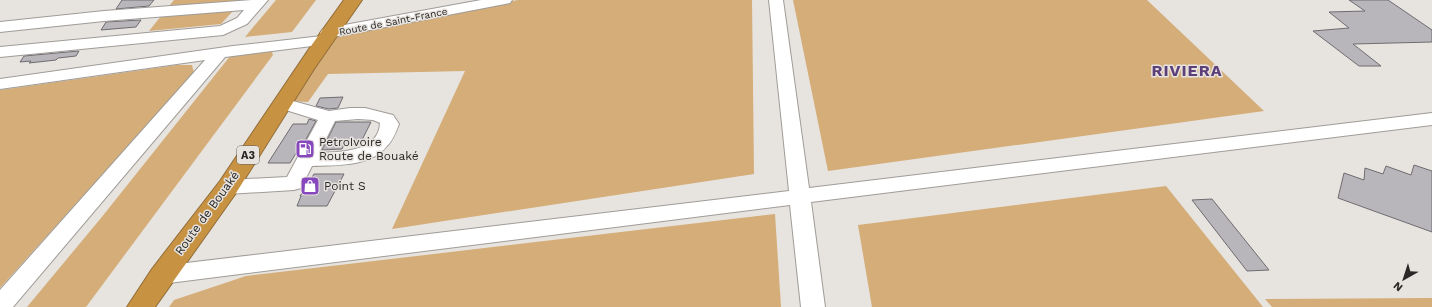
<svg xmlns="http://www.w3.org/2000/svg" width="1432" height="307" viewBox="0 0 1432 307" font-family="'Work Sans',sans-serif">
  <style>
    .green { fill: #d4ad78 }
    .building { fill: #b8b6bb; stroke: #6e6c70 }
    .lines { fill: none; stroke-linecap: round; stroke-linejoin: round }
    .minor-casing { stroke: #9f9c98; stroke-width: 2 }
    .highway-casing { stroke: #906d39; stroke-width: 2 }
    .minor { fill: #fff; fill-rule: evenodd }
    .highway { fill: #c89243; fill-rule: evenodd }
    .labels { text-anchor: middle; stroke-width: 3; stroke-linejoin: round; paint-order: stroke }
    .far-street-label { font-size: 10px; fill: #292826; stroke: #e7e3df }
    .shield { fill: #e7e3df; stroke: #62605e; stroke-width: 1 }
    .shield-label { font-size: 11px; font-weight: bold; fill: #292826 }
    .poi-label { font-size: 12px; fill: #292826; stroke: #e7e3df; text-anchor: start }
    .street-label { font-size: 12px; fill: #292826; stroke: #e7e3df }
    .district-label { font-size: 16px; font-weight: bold; letter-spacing: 1px; fill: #5c3e79; stroke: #e7e3df }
  </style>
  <rect width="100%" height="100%" fill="#e7e3df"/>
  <g class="green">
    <path d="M174,0H243L221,24L149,31Z"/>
    <path d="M276,0H316L292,32L245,37Z"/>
    <path d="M518,0H752L754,174L392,229L465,71L328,74L308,102L286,101L329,34Z"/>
    <path d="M793,0H1147L1264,111L828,171Z"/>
    <path d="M268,51L272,52L273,55L86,307H27L101,218L231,55Z"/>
    <path d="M177,65H192L194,73L0,288V90Z"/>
    <path d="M1166,186L1263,307H872L858,225Z"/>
    <path d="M775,214L781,307H169L174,300L246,276Z"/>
    <path d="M1432,298V307H1272L1265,299Z"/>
  </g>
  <g class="building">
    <path d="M122,0H154L149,6L116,9Z"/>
    <path d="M1349,0H1388L1432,30V42L1353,44L1381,66H1359L1313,31L1349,28L1329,12L1365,11Z"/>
    <path d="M141,20L136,27L101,30L106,22Z"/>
    <path d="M79,51L76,56L58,58L56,60L29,63L31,61L20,62L24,56Z"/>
    <path d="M343,97L338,108L329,109L316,106L320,98Z"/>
    <path d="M309,119L316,121L300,150H298L290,163H268L293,124H307Z"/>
    <path d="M336,122H371L360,144L344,145L342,149L322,150Z"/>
    <path d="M1414,165L1432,171V232L1338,198L1344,173L1364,180L1365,168L1383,174L1386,166L1411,175Z"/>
    <path d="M314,174H344L327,206H297L301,196H300Z"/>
    <path d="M1212,199L1269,270L1247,271L1192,200Z"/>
  </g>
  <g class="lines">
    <g class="minor-casing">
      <g id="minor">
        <path d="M252,0H268L247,24L223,35L0,57V47L220,26L237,18L244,10L104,21L0,32V22L104,11Z"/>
        <path d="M481,0H512L510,3L505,4L328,38L322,36L320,33L322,30L328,28Z"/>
        <path d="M769,0H783L809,188L1432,113V125L811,202L825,307H801L790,205L161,284L153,281L150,275L153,269L161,266L789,191Z"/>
        <path d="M322,36L328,38L330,41L328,44L225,57L13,307H0V290L205,60L0,89V79L233,46Z"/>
        <path d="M282,98L329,111L350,108H365L393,115L399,124C396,132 393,140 387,146C371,167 336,165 312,166L301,188L294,190L227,194L220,192L217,187L220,182L227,180L287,177L318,120L276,107L273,103L276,99ZM358,119L373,120L380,123C379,152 340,152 319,153L335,121Z"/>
      </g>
    </g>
    <g class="highway-casing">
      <path id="highway" d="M344,0H362L314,69L236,193L155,307H127L152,269L220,181L311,46Z"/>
    </g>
    <use href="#minor" class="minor"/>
    <use href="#highway" class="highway"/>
  </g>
  <defs>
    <g id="fuel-square" transform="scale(1)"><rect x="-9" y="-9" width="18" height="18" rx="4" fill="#8748bd" stroke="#e7e3df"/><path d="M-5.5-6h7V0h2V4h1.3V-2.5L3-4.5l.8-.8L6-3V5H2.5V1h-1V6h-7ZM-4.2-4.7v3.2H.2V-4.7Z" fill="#fff"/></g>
    <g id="shop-square" transform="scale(1)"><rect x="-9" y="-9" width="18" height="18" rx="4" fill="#8748bd" stroke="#e7e3df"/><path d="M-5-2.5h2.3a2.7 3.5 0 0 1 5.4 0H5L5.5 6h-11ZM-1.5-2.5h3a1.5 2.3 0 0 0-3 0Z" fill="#fff"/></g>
  </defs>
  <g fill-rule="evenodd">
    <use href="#fuel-square" x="305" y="149"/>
    <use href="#shop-square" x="310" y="186"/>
  </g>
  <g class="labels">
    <g class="far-street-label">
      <text transform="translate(393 21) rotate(-11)" y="4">Route de Saint-France</text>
    </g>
    <rect class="shield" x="237" y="146" width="22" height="18" rx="3"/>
    <g class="shield-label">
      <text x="248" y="159">A3</text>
    </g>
    <g class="poi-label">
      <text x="319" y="146">PetroIvoire<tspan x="319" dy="14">Route de Bouaké</tspan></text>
      <text x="324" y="190">Point S</text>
    </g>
    <g class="street-label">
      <text transform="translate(207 213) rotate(-54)" y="4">Route de Bouaké</text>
    </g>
    <g class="district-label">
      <text x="1187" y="76">RIVIERA</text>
    </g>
  </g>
  <g transform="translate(1404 279) rotate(219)" stroke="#e7e3df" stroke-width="3" paint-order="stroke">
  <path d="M0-3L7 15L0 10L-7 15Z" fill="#292826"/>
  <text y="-6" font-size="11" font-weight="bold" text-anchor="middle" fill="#292826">N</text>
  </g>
</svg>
